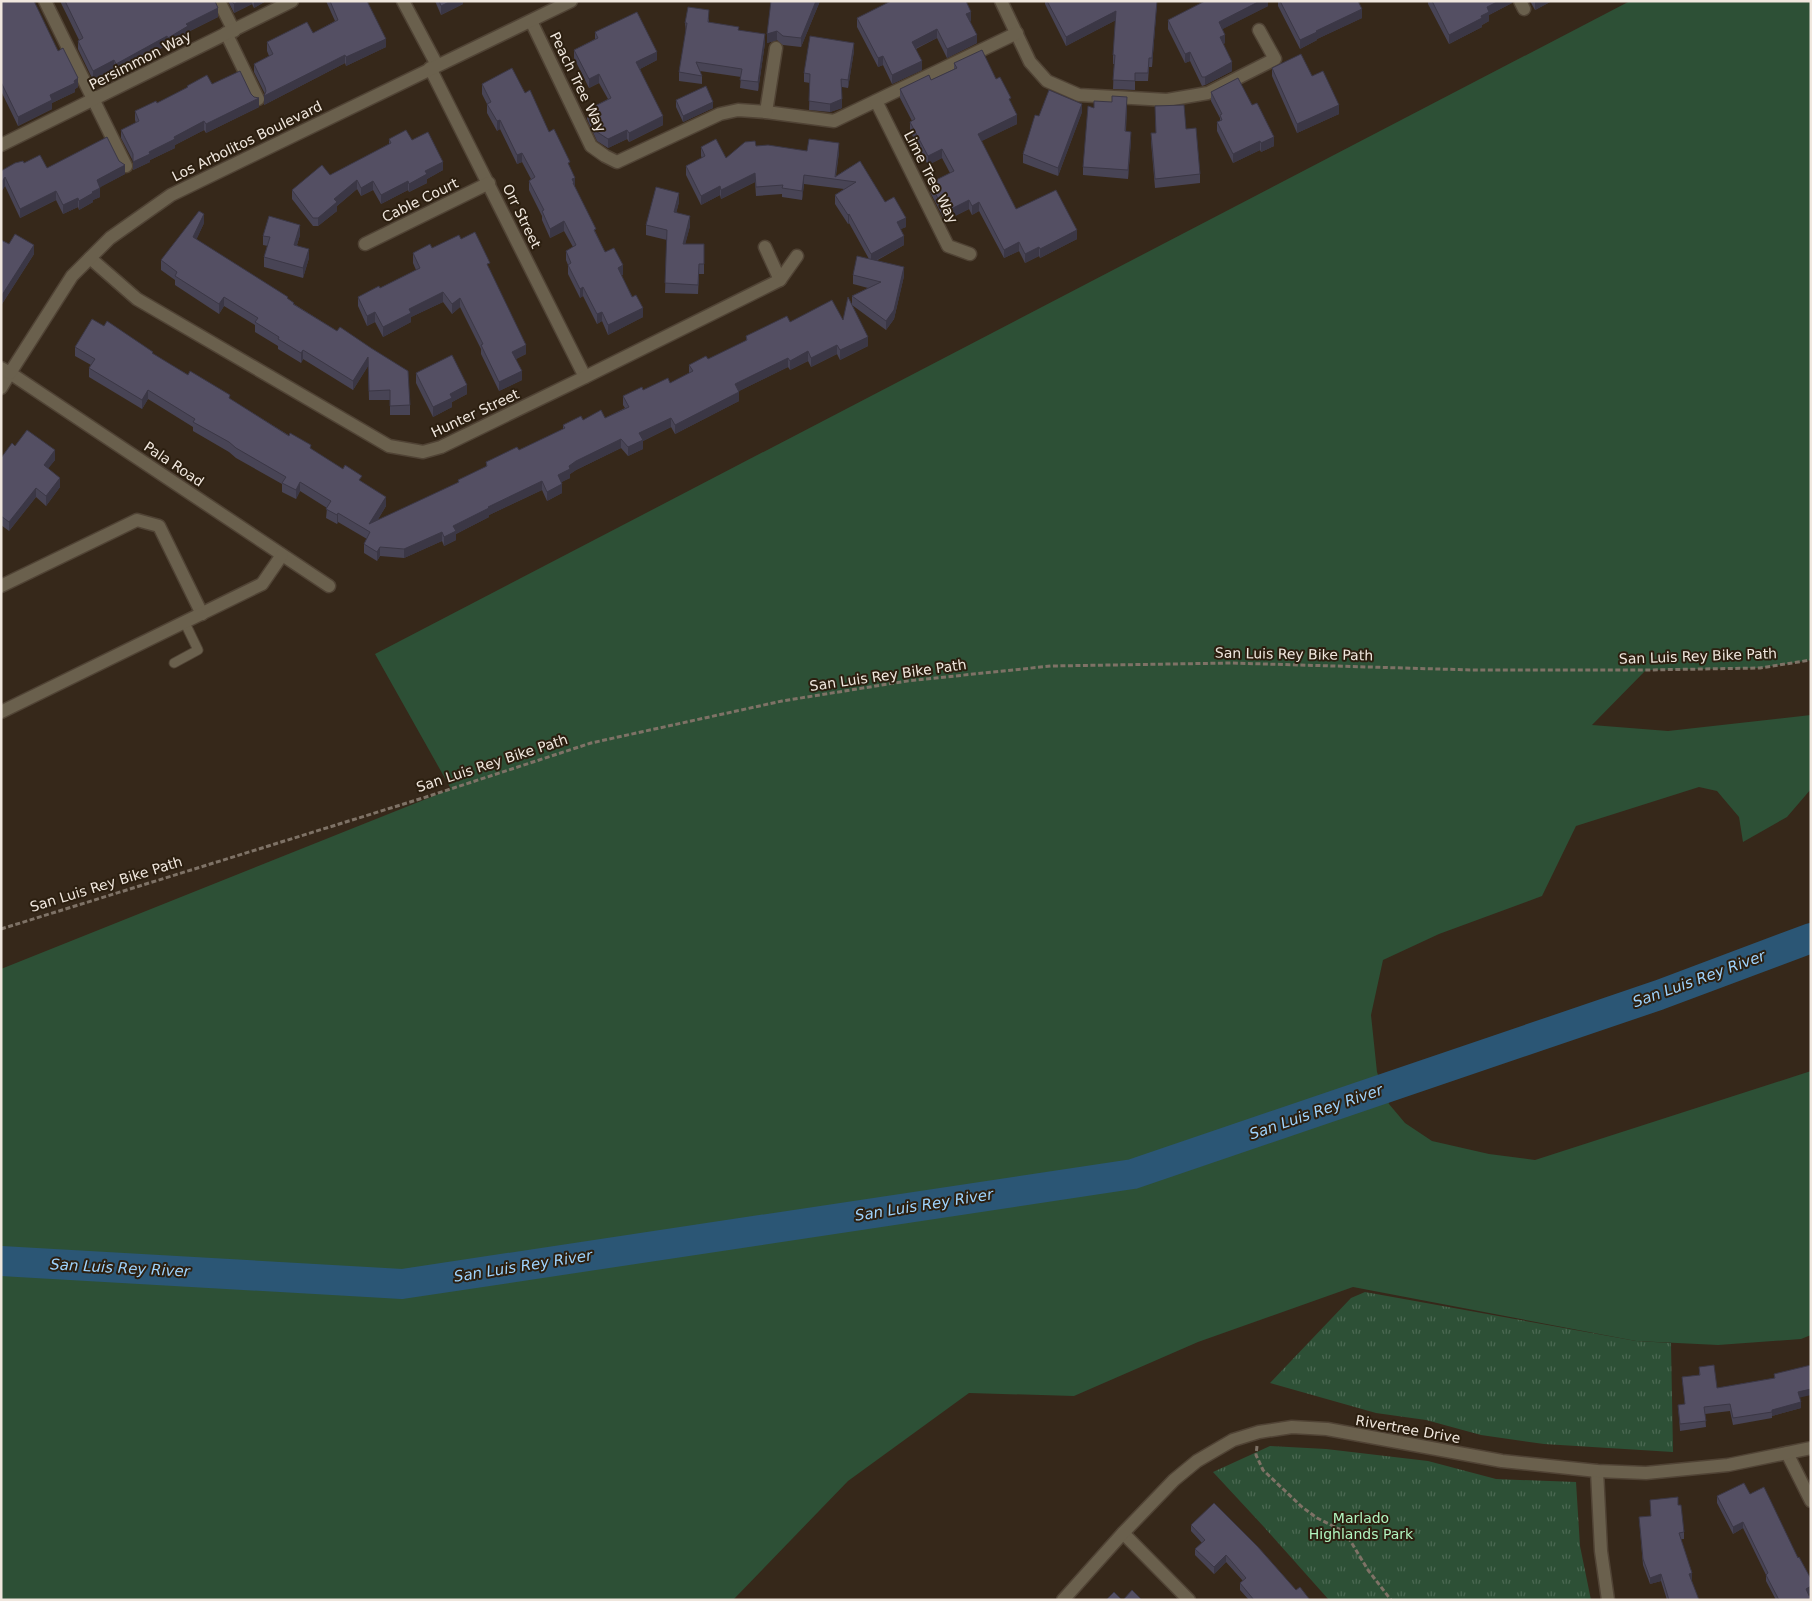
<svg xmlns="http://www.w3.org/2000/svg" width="1812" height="1601" viewBox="0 0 1812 1601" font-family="'DejaVu Sans',sans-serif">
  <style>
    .grass { fill: #2d5036 }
    .park { fill: url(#park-tufts) }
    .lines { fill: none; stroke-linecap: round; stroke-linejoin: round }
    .river { stroke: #2b5675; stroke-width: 30 }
    .service-casing { stroke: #504335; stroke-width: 11 }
    .minor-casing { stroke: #504335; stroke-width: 15 }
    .tertiary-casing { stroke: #504335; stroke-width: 15 }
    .path { stroke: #7e7266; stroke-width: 3; stroke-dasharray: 5 2.5; stroke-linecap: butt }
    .service { stroke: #6a604d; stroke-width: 9 }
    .minor { stroke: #6a604d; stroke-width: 12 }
    .tertiary { stroke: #6a604d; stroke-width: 12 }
    .wall { fill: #484455 }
    .shaded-wall { fill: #3b3745 }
    .building { fill: #544f63; stroke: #3b3745 }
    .labels { text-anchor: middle; stroke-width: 4; stroke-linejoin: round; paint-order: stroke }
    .street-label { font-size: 14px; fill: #f0e7de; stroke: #2c1f10 }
    .park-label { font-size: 14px; fill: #b1f6c0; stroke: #2c1f10 }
    .water-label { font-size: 15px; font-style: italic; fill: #9ed3fd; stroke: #2c1f10 }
  </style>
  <defs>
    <pattern id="park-tufts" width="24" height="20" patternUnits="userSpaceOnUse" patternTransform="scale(1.25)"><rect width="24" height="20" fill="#2d5036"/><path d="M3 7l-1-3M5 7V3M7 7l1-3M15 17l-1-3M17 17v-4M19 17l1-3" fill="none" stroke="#4c6953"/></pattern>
  </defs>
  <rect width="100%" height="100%" fill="#36281a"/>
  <path class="grass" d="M1630,1H1811V660L1760,668L1646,670L1592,725L1668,731L1811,715V789L1787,817L1743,842L1739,817L1717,791L1699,787L1576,826L1542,896L1439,934L1383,960L1371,1015L1377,1072L1389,1104L1405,1123L1432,1141L1489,1154L1535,1160L1811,1071V1335L1801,1339L1718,1345L1636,1341L1353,1287L1198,1342L1074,1396L969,1393L848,1481L733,1600H1V969L451,789L375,654Z"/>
  <g class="park">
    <path d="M1365,1292L1636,1341L1671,1343L1673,1452L1544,1444L1481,1435L1426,1420L1376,1413L1270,1383L1351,1298Z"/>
    <path d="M1270,1446L1326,1449L1428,1461L1496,1479L1576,1482L1580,1546L1591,1600H1329L1264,1527L1213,1472Z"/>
  </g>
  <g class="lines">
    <path class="river" d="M1,1261L402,1284L1133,1174L1659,995L1811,938"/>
    <g class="service-casing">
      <path id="service" d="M174,663L198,650L185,623"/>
    </g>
    <g class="minor-casing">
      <g id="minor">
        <path d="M45,1L126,166"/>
        <path d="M219,1L234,31"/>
        <path d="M403,1L437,65"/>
        <path d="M1001,1L1030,62L1047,81L1079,95L1167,100L1208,93L1275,59L1259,30"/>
        <path d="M1520,1L1524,9"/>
        <path d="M531,21L591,146L605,156L617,162L720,114L738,110L766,112L834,121L1017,33"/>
        <path d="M226,33L258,99"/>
        <path d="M430,68L585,377"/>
        <path d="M876,101L948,246L970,254"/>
        <path d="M766,112L776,48"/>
        <path d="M1,145L292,1"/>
        <path d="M365,244L489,183"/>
        <path d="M765,247L780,280"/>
        <path d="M90,258L137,299L389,446L423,452L441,447L585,377L780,280L797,256"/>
        <path d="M1,388L10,373L329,586"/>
        <path d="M1,586L137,520L159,526L202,614"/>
        <path d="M1,712L262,584L282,555"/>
        <path d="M1787,1453L1811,1501"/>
        <path d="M1597,1471L1601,1551L1608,1600"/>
        <path d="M1123,1533L1189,1600"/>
      </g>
    </g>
    <g class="tertiary-casing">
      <g id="tertiary">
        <path d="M1,368L10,373L72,276L110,238L171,195L571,1"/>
        <path d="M1063,1600L1123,1533L1174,1480L1197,1461L1233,1440L1259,1432L1292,1427L1327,1429L1502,1461L1597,1471L1646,1473L1728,1465L1811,1448"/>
      </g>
    </g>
    <g class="path">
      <path d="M1,929L423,798L591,743L782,701L907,681L1051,666L1231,663L1472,670H1646L1760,668L1811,660"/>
      <path d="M1257,1446L1256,1455L1263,1470L1302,1507L1317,1518L1345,1532L1368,1570L1391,1600"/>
    </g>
    <use href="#service" class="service"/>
    <use href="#minor" class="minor"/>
    <use href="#tertiary" class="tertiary"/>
  </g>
  <g class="wall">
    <path d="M1,1L58,51L78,87L75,89V92L52,103V109L18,126L1,91Z"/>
    <path d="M60,1H215L218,17L188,32V35L168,47L167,45L116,73L114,69L93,80L78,49V41L79,40Z"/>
    <path d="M228,1H266L254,8L252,4L234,13Z"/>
    <path d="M326,1H367L386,47L346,66L345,63L264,105L265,94L254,72V64L269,56L267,51V42L313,33L335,21Z"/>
    <path d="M435,1H463V4L441,15Z"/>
    <path d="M771,1H820L801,47L783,45L777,40L767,43Z"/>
    <path d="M1045,1H1157L1152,67H1149L1148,81H1135V90L1113,89L1114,64H1113V55L1116,20L1066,46L1045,4Z"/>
    <path d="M1268,1V6L1222,29L1225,43L1223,44L1232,71L1205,85L1202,86L1190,61L1185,63L1168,29V20Z"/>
    <path d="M1278,1H1358L1362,18L1317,39V40L1300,49L1278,6Z"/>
    <path d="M1428,1H1513L1512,3L1489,15V21L1482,25V27L1449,44L1428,4Z"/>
    <path d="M1530,1H1550V2L1535,10Z"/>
    <path d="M857,18L971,21H970L977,43L947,58L937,38L916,49L922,70L892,84L883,65L878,67L857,27Z"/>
    <path d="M709,19V22L739,30L765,43L758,91L740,88L741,77L700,71L702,76V84L679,81V72L686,32L685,23Z"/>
    <path d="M595,32L657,60L640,69L663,125L629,142L627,139L608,148L597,141L587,119V110L608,99L599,83L589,88L574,58V50L595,39Z"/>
    <path d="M854,51L848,88L842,87V108L830,112L809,110L810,83L804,82V73Z"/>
    <path d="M954,63L996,79L1011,103L1017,124L981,141L1016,209L1077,239L1040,258L1039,256L1025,263L1019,251L1004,258L979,211L972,215L969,209L945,221L930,192V183L950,173L942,158L928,165L910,131V122L912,121L900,98V89L931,80L954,69Z"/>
    <path d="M1272,68L1312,76L1339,114L1297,133L1272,76Z"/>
    <path d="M212,84L251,94L259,107L206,133L204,130L175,145V148L150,160V162L133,170V161L121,138V130L136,123L135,120V111L157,103L187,88V86Z"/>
    <path d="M482,84L525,93L549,132L570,167L575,187L596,233L605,252L623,275H621L643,317L608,335L602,321L597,324L583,296L580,298L568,274V265L566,260V251L573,247L564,231L550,238L542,220V216L529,190V181L531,179L522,162L517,164L500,129L497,131L487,113V104L482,94Z"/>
    <path d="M1211,92L1274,146L1261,152L1260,150L1233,163L1217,131V122L1220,121V118L1211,101Z"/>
    <path d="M676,100L713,108L683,122L676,107Z"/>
    <path d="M1127,106L1126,131L1131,140L1128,179L1083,175V167L1094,108Z"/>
    <path d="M1155,106L1186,129L1200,174V183L1155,188L1151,142V133H1156Z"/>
    <path d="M1082,112L1058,176L1023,163V154L1039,116Z"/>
    <path d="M389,139L412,140L443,170L427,179V183L409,192L408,190L381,204L373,190L361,196L357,189L337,206V211L318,226H313L292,199V190L330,175L389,144Z"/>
    <path d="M756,146L807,151L839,152L836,176L860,161L885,202L906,227L900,229L904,245L876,261L904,276L894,319L886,330L852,305V296L868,288L853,284V275L869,259L849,223L848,224L835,204V195L844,189L804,184L802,200L782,197V194L756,196L755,182L721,199L720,195L701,205L686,175V166L702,158L701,156V147L726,158Z"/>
    <path d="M24,163L47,168L125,174L100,187V197L93,200V202L79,210L78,207L63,214L56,200L20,218L5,186L1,192V171Z"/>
    <path d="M679,202L676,213L690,226L685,244H704V274H699L698,294L665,293L667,240L646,235V225Z"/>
    <path d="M204,223L196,240L288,299L294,304L337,331L410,405V415H390V400H369L368,366L353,390L303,359L301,363L278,349V346L255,332V325L224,306L219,314L175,285V280L161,270V260Z"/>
    <path d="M300,235L297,245L309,258L303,278L264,267V257L268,246L263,245V236Z"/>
    <path d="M461,239L490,270L526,354L516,359L522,380L499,391L481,354V349L460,307L452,314L443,302L411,317V322L383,337L375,322L367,326L358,306V297L380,288L416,270L413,263V253L432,248Z"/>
    <path d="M1,240L9,244L34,254L2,304L1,303Z"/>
    <path d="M843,320L868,346L840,360L837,354L811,367L808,361L790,370L788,367L739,391V401L675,434L671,427L643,441V449L628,456L621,448L576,470L570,474V478L561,482L562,493L547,501L542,490L489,515V517L456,534V540L444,546L442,541L404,558L380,556L377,561L364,553V544L367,539L338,522L337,524L326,518L327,508L300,491L296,499L282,492V484L236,458L229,452L193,431V427L148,399L142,409L89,377V368L91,365L75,356V347L104,326L230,399L311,449L362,482L386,506L377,521L458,483V480L486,467V462L519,450L563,429V425L583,420L605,418L625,408L623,405V396L670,383L689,373V365L708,359L746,341V336L790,322Z"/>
    <path d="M416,373L467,394L452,402V407L433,417L416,383Z"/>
    <path d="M15,446L55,460L48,468L60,487L46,506L36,497L9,531L1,525V458Z"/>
    <path d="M1699,1367L1717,1388L1774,1378V1374L1800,1398L1801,1408L1772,1416V1418L1733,1425L1730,1411L1705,1414L1706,1427L1680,1431L1678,1405L1685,1404L1682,1377L1699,1375Z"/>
    <path d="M1750,1494L1808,1594L1811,1600H1776L1766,1581V1575L1743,1528L1733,1534L1717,1503V1496Z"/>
    <path d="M1650,1500L1678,1505L1684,1532V1539H1681L1692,1579L1691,1580L1699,1600H1667L1661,1581L1650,1584L1643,1565L1639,1517L1651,1516Z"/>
    <path d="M1191,1525L1296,1590L1310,1600H1249L1240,1590V1583L1243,1581L1226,1562L1214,1574L1195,1555V1549L1202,1543L1191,1531Z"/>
  </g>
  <g class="shaded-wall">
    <path d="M240,1H252V4L234,13V4Z"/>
    <path d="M254,1H266L254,8Z"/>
    <path d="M451,1H463V4L441,15V6Z"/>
    <path d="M816,1H820L801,47V38Z"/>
    <path d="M1157,1V2L1152,67V58Z"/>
    <path d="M1260,1H1268V6L1219,31V22Z"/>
    <path d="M1499,1H1513L1512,3L1489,15V21L1482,25V27L1449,44V35L1487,7Z"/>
    <path d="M1535,1H1550V2L1535,10Z"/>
    <path d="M218,8V17L188,32V35L168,47V38L186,24Z"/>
    <path d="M1362,9V18L1317,39V40L1300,49V40L1316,31Z"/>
    <path d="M1116,11V20L1066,46V37Z"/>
    <path d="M971,12V21L966,23V14Z"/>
    <path d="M937,29V38L912,50V42Z"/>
    <path d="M777,31V40L767,43V34Z"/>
    <path d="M765,34V43L758,91V82Z"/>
    <path d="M977,35V43L947,58V49Z"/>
    <path d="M1225,35V43L1220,46V37Z"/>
    <path d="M167,36V45L116,73V64Z"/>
    <path d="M386,39V47L346,66V57Z"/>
    <path d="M854,43V51L848,88V80Z"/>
    <path d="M657,52V60L636,71V62Z"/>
    <path d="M1190,52V61L1185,63V54Z"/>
    <path d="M345,55V63L264,105V96Z"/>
    <path d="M883,56V65L878,67V58Z"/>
    <path d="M114,60V69L93,80V71Z"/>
    <path d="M922,61V70L892,84V75Z"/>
    <path d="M1232,62V71L1205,85V77Z"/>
    <path d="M599,74V83L589,88V79Z"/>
    <path d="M78,78V87L75,89V92L52,103V109L18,126V117L50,95Z"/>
    <path d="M259,98V107L206,133V124Z"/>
    <path d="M842,99V108L830,112V104Z"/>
    <path d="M713,102V108L683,122V116Z"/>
    <path d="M1082,104V112L1058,176V168Z"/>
    <path d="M1339,105V114L1297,133V124Z"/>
    <path d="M1017,115V124L978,143V134Z"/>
    <path d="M663,116V125L629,142V133Z"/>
    <path d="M500,120V129L497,131V121Z"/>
    <path d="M204,121V130L175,145V148L150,160V162L133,170V162L174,137Z"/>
    <path d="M627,130V139L608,148V139Z"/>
    <path d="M1131,132V140L1128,179V170Z"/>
    <path d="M1274,137V146L1261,152V143Z"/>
    <path d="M1260,141V150L1233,163V154Z"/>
    <path d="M839,143V152L835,179Z"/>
    <path d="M942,149V158L928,165V156Z"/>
    <path d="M522,153V162L517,164V155Z"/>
    <path d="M443,162V170L427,179V183L409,192V184L425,171Z"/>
    <path d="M125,165V174L97,189V180Z"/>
    <path d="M755,173V182L721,199V190Z"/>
    <path d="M804,175V184L802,200V191Z"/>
    <path d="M5,177V186L1,192V183Z"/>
    <path d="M575,178V187L573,193L572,179Z"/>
    <path d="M357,180V189L337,206V211L318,226V218L334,199Z"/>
    <path d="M373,181V190L361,196V188Z"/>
    <path d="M408,181V190L381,204V195Z"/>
    <path d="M720,186V195L701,205V196Z"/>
    <path d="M100,188V197L93,200V202L79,210V201L92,192Z"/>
    <path d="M56,191V200L20,218V209Z"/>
    <path d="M679,193V202L674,222V212Z"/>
    <path d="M78,198V207L63,214V205Z"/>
    <path d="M969,200V209L945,221V212Z"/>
    <path d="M979,202V211L972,215V206Z"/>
    <path d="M204,214V223L193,247V237Z"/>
    <path d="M849,214V223L848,224V215Z"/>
    <path d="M690,216V226L683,253V244Z"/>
    <path d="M906,218V227L897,231V222Z"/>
    <path d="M564,221V231L550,238V229Z"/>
    <path d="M300,225V235L294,254V245Z"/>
    <path d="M1077,230V239L1040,258V249Z"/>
    <path d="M904,236V245L871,263V254Z"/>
    <path d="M1019,242V251L1004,258V250Z"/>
    <path d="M34,245V254L2,304V295Z"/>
    <path d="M1039,247V256L1025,263V254Z"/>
    <path d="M309,249V258L303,278V268Z"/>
    <path d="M623,265V275L618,277V268Z"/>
    <path d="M904,267V276L894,319L886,330V321Z"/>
    <path d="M583,287V296L580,298V289Z"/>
    <path d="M443,292V302L411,317V322L383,337V327L409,309Z"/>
    <path d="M224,297V306L219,314V304Z"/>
    <path d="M460,298V307L452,314V304Z"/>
    <path d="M643,308V317L608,335V325Z"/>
    <path d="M375,312V322L367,326V316Z"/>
    <path d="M602,312V321L597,324V314Z"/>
    <path d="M868,337V346L840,360V350Z"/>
    <path d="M526,345V354L512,361V352Z"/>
    <path d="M837,345V354L811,367V358Z"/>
    <path d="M303,350V359L301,363V353Z"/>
    <path d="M808,351V361L790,370V361Z"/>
    <path d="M368,357V366L353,390V381Z"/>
    <path d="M788,358V367L735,393V384Z"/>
    <path d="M522,371V380L499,391V382Z"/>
    <path d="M467,385V394L452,402V407L433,417V407L450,394Z"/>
    <path d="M148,390V399L142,409V400Z"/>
    <path d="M739,392V401L675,434V425Z"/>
    <path d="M671,418V427L643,441V449L628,456V447L639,433Z"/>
    <path d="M621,439V448L576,470L570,474V478L558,484V475L569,466L576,461Z"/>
    <path d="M55,450V460L44,474V465Z"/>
    <path d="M60,478V487L46,506V496Z"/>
    <path d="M542,481V490L489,515V517L456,534V540L444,546V537L453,526L488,507Z"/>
    <path d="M300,482V491L296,499V490Z"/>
    <path d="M562,484V493L547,501V492Z"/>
    <path d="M36,488V497L9,531V522Z"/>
    <path d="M386,497V506L370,532L369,524Z"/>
    <path d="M338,513V522L337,524V515Z"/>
    <path d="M442,532V541L404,558V549Z"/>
    <path d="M380,547V556L377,561V552Z"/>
    <path d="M1811,1389V1395L1798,1398V1392Z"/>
    <path d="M1801,1402V1408L1772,1416V1410Z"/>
    <path d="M1743,1522V1528L1733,1534V1527Z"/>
    <path d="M1226,1555V1562L1214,1574V1567Z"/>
    <path d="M1692,1573V1579L1689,1580V1574Z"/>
    <path d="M1661,1574V1581L1650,1584V1578Z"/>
    <path d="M1811,1586V1593L1806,1595V1589Z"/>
  </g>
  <g class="building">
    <path d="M1,1H34L58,51L63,48L78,78L74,81L75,83L50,95L52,100L18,117L1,82Z"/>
    <path d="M65,1H215L218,8L186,24L188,26L168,38L167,36L116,64L114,60L93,71L78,41L83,38Z"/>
    <path d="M232,1H240L234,4Z"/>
    <path d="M330,1H367L386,39L346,57L345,55L264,96L266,91L265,87L254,64L273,54L267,42L307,22L313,33L338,20Z"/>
    <path d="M439,1H451L441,6Z"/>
    <path d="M771,1H816L801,38L783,36L777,31L767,34Z"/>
    <path d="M891,1H966L971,12L966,14L977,35L947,49L937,29L912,42L922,61L892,75L883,56L878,58L857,18Z"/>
    <path d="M1047,1H1157L1152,58H1149L1148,73H1135V81L1113,80L1115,55H1113L1116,11L1066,37Z"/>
    <path d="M1205,1H1260L1219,22L1225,35L1220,37L1232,62L1205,77H1202L1190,52L1185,54L1168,20Z"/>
    <path d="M1280,1H1358L1362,9L1316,31L1317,32L1300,40Z"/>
    <path d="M1432,1H1499L1487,7L1489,12L1481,16L1482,18L1449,35Z"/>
    <path d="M688,7L709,10L708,22L739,27L738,30L765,34L758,82L740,80L742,69L696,62L702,76L679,72L687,23H685Z"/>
    <path d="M637,12L657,52L636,62L663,116L629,133L627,130L608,139L597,132L587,110L611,98L599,74L589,79L574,50L598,38L595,32Z"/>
    <path d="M810,36L854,43L848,80L841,79L842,99L830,104L809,101L810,74L804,73Z"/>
    <path d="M982,50L996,79L1000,77L1011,98L1009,99L1017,115L978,134L1016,209L1056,190L1077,230L1040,249L1039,247L1025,254L1019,242L1004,250L979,202L972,206L969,200L945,212L930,183L954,171L942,149L928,156L910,122L915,119L900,89L929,75L931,80L957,68L954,63Z"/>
    <path d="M1301,54L1312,76L1323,71L1339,105L1297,124L1272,68Z"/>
    <path d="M512,68L525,93L530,90L549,132L554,129L570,162L568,163L575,178L572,179L574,183H573L596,229L594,230L605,252L614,248L623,265L618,268L632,297L636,295L643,308L608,325L602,312L597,314L583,287L580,289L568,265L571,263L566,251L576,245L564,221L550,229L542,211L544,210L529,181L535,177L522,153L517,155L500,120L497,121L487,104L491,102L482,84Z"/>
    <path d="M240,71L251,94L254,97L259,98L206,124L204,121L174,137L175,139L149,152L150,154L133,162V154L121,130L139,121L135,111L156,101L157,103L188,87L187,86L207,75L212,84Z"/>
    <path d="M1238,78L1252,105L1257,103L1274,137L1261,143L1260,141L1233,154L1217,122L1222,120L1220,115L1222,114L1211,92Z"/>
    <path d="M706,86L713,102L683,116L676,100Z"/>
    <path d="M1049,90L1082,104L1058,168L1023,154L1035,115L1039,116Z"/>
    <path d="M1112,96L1127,97L1125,131L1131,132L1128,170L1083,167L1088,106L1094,108V101L1112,102Z"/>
    <path d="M1184,105L1186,129L1196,128L1200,174L1155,179L1151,133H1156L1155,106Z"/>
    <path d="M406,130L412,140L428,132L443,162L425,171L427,174L409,184L408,181L381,195L373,181L361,188L357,180L334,199L337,202L318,218H313L292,190L322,165L330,175L391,143L389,139Z"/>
    <path d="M107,137L119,161L125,165L97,180L100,188L92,192L93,193L79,201L78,198L63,205L56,191L20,209L5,177L1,183V171L15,163L23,161L24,163L40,155L47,168Z"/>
    <path d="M716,139L726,158L745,142L755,141L756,146L768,145L807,151L809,139L839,143L835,177L860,161L885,202L894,197L906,218L897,222L904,236L871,254L849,214L848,215L835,195L856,182L804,175L802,191L782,188L783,185L756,187L755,173L721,190L720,186L701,196L686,166L705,156L701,147Z"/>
    <path d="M656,187L679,193L674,212L690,216L683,244H704V264H699L698,285L665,283L667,230L646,225Z"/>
    <path d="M199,211L204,214L193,237L288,297L287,298L294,303L293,304L337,331L340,327L371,348L408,371L410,405L390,406V390L369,391L368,357L353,381L303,350L301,353L278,339L279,337L255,322L258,318L224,297L219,304L175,276L177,272L161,260Z"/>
    <path d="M269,216L300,225L294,245L309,249L303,268L264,257L270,237L263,236Z"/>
    <path d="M475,232L490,263L487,264L526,345L512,352L522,371L499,382L481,345L483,344L460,298L452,304L443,292L409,309L411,313L383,327L375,312L367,316L358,297L379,286L380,288L420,268L413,253L430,244L432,248L459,235L461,239Z"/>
    <path d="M15,234L34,245L2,295L1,294V240L9,244Z"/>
    <path d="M857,256L904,267L894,310L886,321L852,296L881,282L853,275Z"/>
    <path d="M848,297L868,337L840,350L837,345L811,358L808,351L790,361L788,358L735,384L739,392L675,425L671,418L639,433L643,440L628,447L621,439L576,461L569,466L570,469L558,475L562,484L547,492L542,481L488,507L489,508L453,526L456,531L444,537L442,532L404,549L380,547L377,552L364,544L370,532L338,513L337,515L326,509L331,501L300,482L296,490L282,483L286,477L236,448L229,442L193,422L195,419L148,390L142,400L89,368L95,359L75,347L92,319L104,326L107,321L153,352L152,353L188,375L190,371L230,395L229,398L289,436L290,433L311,445L310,448L343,469L345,465L362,476L359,480L386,497L369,524L459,482L458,480L487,466L486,462L517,447L519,450L565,428L563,425L581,416L583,420L601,410L605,418L629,407L623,396L642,387L643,390L668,378L670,383L693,371L689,365L706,356L708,359L747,340L746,336L787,316L790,322L832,300L843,320Z"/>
    <path d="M452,355L467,385L450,394L452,398L433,407L416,373Z"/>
    <path d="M27,430L55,450L44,465L60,478L46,496L36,488L9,522L1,516V458L12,443L15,446Z"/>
    <path d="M1714,1365L1717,1388L1775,1378L1774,1374L1811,1365V1389L1798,1392L1801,1402L1772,1410V1412L1733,1418L1730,1404L1704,1407L1706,1421L1680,1424L1678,1405L1685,1404L1682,1377L1700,1375L1699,1367Z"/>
    <path d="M1744,1483L1750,1494L1764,1487L1798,1558L1799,1557L1811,1579V1586L1806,1589L1811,1600H1779L1766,1575L1768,1573L1743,1522L1733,1527L1717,1496Z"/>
    <path d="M1678,1497V1505H1681L1684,1532L1679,1533L1692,1573L1689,1574L1699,1600H1669L1661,1574L1650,1578L1643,1559L1639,1517L1651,1516L1650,1500Z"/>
    <path d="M1214,1503L1258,1547L1296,1590L1300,1587L1310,1600H1254L1240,1583L1246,1578L1226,1555L1214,1567L1195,1549L1205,1540L1191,1525Z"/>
    <path d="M1132,1590L1142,1600H1123Z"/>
    <path d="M1114,1592L1122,1600H1106Z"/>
  </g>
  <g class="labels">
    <g class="street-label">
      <text transform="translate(140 60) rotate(-27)" y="5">Persimmon Way</text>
      <text transform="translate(578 82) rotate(64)" y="5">Peach Tree Way</text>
      <text transform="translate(247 141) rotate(-26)" y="5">Los Arbolitos Boulevard</text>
      <text transform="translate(931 177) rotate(63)" y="5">Lime Tree Way</text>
      <text transform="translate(420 200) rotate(-26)" y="5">Cable Court</text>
      <text transform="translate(522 216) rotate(64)" y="5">Orr Street</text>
      <text transform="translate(475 413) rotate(-25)" y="5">Hunter Street</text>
      <text transform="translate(174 464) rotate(34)" y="5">Pala Road</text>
      <text transform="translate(1294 654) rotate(1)" y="5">San Luis Rey Bike Path</text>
      <text transform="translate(1698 656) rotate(-2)" y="5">San Luis Rey Bike Path</text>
      <text transform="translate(888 675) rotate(-8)" y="5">San Luis Rey Bike Path</text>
      <text transform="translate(492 763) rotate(-18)" y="5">San Luis Rey Bike Path</text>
      <text transform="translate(106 884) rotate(-17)" y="5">San Luis Rey Bike Path</text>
      <text transform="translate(1408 1429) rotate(10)" y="5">Rivertree Drive</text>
    </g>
    <g class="park-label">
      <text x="1361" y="1523">Marlado<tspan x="1361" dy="16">Highlands Park</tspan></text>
    </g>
    <g class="water-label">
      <text transform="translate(1699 979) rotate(-20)" y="5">San Luis Rey River</text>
      <text transform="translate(1316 1112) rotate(-19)" y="5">San Luis Rey River</text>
      <text transform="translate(924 1205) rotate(-9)" y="5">San Luis Rey River</text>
      <text transform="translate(523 1266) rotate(-9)" y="5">San Luis Rey River</text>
      <text transform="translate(120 1268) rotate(3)" y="5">San Luis Rey River</text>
    </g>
  </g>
  <rect width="1812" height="1601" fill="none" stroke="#f0e7de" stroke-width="5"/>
</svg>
